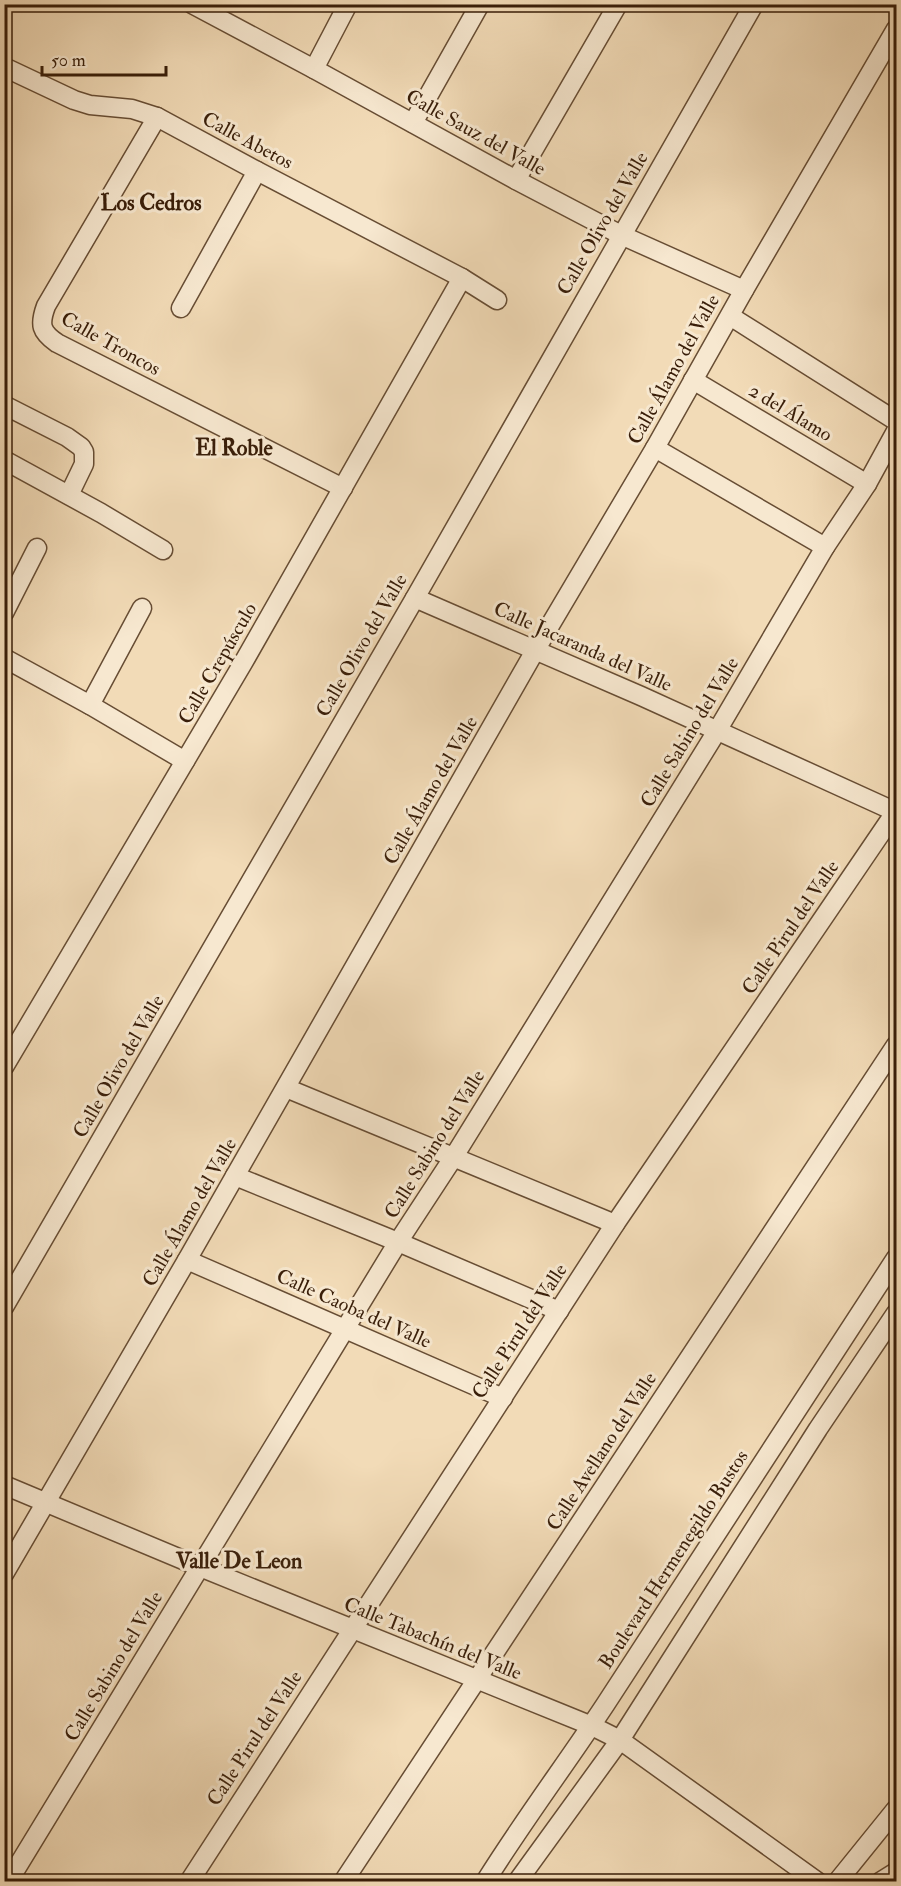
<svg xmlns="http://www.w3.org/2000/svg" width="901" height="1886" viewBox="0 0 901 1886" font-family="'IM FELL Double Pica',serif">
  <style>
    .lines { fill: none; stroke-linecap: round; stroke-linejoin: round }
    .minor-casing { stroke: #674d34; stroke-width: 21 }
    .minor { stroke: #f7e8d0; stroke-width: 18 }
    .labels { text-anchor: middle; stroke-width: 6; stroke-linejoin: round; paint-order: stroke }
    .street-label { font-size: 20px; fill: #391e09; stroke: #f7e8d0 }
    .quarter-label { font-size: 22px; font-weight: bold; fill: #391e09; stroke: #f7e8d0 }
  </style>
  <rect width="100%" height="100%" fill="#f2dbb7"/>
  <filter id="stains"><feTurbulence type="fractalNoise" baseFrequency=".00333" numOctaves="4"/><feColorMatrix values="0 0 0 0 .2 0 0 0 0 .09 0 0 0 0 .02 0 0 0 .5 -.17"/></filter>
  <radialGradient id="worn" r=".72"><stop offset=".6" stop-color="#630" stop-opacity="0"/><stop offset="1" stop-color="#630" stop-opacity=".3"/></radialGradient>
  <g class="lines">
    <g class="minor-casing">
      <g id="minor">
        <path d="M192,4L314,69L516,180L621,235L744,290"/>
        <path d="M4,67L74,100L90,105L132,109L157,117L257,171L462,278L497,300"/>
        <path d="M314,69L348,4"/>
        <path d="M157,117L46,306C39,325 41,332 57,343L343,488"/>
        <path d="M413,123L480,4"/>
        <path d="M516,180L618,4"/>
        <path d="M181,308L257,171"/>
        <path d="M730,316L896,421"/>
        <path d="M693,380L867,484"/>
        <path d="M4,405L67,437L81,447L84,452V464L69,495"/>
        <path d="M655,448L825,547"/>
        <path d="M4,460L101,513L163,550"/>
        <path d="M415,598L641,696L896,812"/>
        <path d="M4,613L37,548"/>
        <path d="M4,658L90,705L185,761"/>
        <path d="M90,705L142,608"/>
        <path d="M4,1067L243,663L462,278"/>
        <path d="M286,1088L615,1224"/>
        <path d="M235,1176L398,1242L559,1311"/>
        <path d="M187,1260L503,1398"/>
        <path d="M4,1307L415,598L754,4"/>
        <path d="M4,1485L200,1567L592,1726L620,1740L818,1882"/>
        <path d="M4,1574L187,1260L536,649L655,448L744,290L896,29"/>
        <path d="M8,1882L398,1242L453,1158L717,731L825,547L867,484L896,431"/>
        <path d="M189,1882L615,1224L896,811"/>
        <path d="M343,1882L896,1045"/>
        <path d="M485,1882C523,1821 566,1764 605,1705C703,1556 798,1406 896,1258"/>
        <path d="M517,1882L620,1740L818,1429L896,1313"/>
        <path d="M837,1882L896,1809"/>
        <path d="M880,1882L896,1872"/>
      </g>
    </g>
    <use href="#minor" class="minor"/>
  </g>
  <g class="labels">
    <g class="street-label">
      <text transform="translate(476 132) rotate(29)" y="7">Calle Sauz del Valle</text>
      <text transform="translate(248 140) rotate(28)" y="7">Calle Abetos</text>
      <text transform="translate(602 223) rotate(-60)" y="7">Calle Olivo del Valle</text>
      <text transform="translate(111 343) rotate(29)" y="7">Calle Troncos</text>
      <text transform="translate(673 369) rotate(-61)" y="7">Calle Álamo del Valle</text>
      <text transform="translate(791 412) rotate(31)" y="7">2 del Álamo</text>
      <text transform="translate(361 645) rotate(-60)" y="7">Calle Olivo del Valle</text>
      <text transform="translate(583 646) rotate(24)" y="7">Calle Jacaranda del Valle</text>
      <text transform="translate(217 663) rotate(-60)" y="7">Calle Crepúsculo</text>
      <text transform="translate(689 732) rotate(-59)" y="7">Calle Sabino del Valle</text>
      <text transform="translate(430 790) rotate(-60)" y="7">Calle Álamo del Valle</text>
      <text transform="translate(790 927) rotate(-56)" y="7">Calle Pirul del Valle</text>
      <text transform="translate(118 1066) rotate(-60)" y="7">Calle Olivo del Valle</text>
      <text transform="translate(434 1144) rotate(-58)" y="7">Calle Sabino del Valle</text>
      <text transform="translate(189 1212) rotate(-60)" y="7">Calle Álamo del Valle</text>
      <text transform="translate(354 1308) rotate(24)" y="7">Calle Caoba del Valle</text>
      <text transform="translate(519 1331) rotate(-57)" y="7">Calle Pirul del Valle</text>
      <text transform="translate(601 1451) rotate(-57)" y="7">Calle Avellano del Valle</text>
      <text transform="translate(673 1559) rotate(-57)" y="7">Boulevard Hermenegildo Bustos</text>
      <text transform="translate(433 1638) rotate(22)" y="7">Calle Tabachín del Valle</text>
      <text transform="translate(113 1666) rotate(-59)" y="7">Calle Sabino del Valle</text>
      <text transform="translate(254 1738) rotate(-57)" y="7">Calle Pirul del Valle</text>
    </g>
    <g class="quarter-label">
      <text x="151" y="210">Los Cedros</text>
      <text x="234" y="455">El Roble</text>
      <text x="239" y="1568">Valle De Leon</text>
    </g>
  </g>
  <rect width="901" height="1886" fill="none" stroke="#f2dbb7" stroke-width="24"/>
  <rect x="6" y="6" width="889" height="1874" fill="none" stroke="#391e09" stroke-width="3"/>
  <rect x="12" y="12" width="877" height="1862" fill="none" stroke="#391e09" stroke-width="1.5"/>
  <path d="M42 66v9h124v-9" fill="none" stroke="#391e09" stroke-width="3"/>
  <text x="51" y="66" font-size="18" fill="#391e09" stroke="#f7e8d0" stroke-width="4.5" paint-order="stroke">50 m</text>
  <rect width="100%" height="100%" filter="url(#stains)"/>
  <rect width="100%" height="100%" fill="url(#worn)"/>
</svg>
